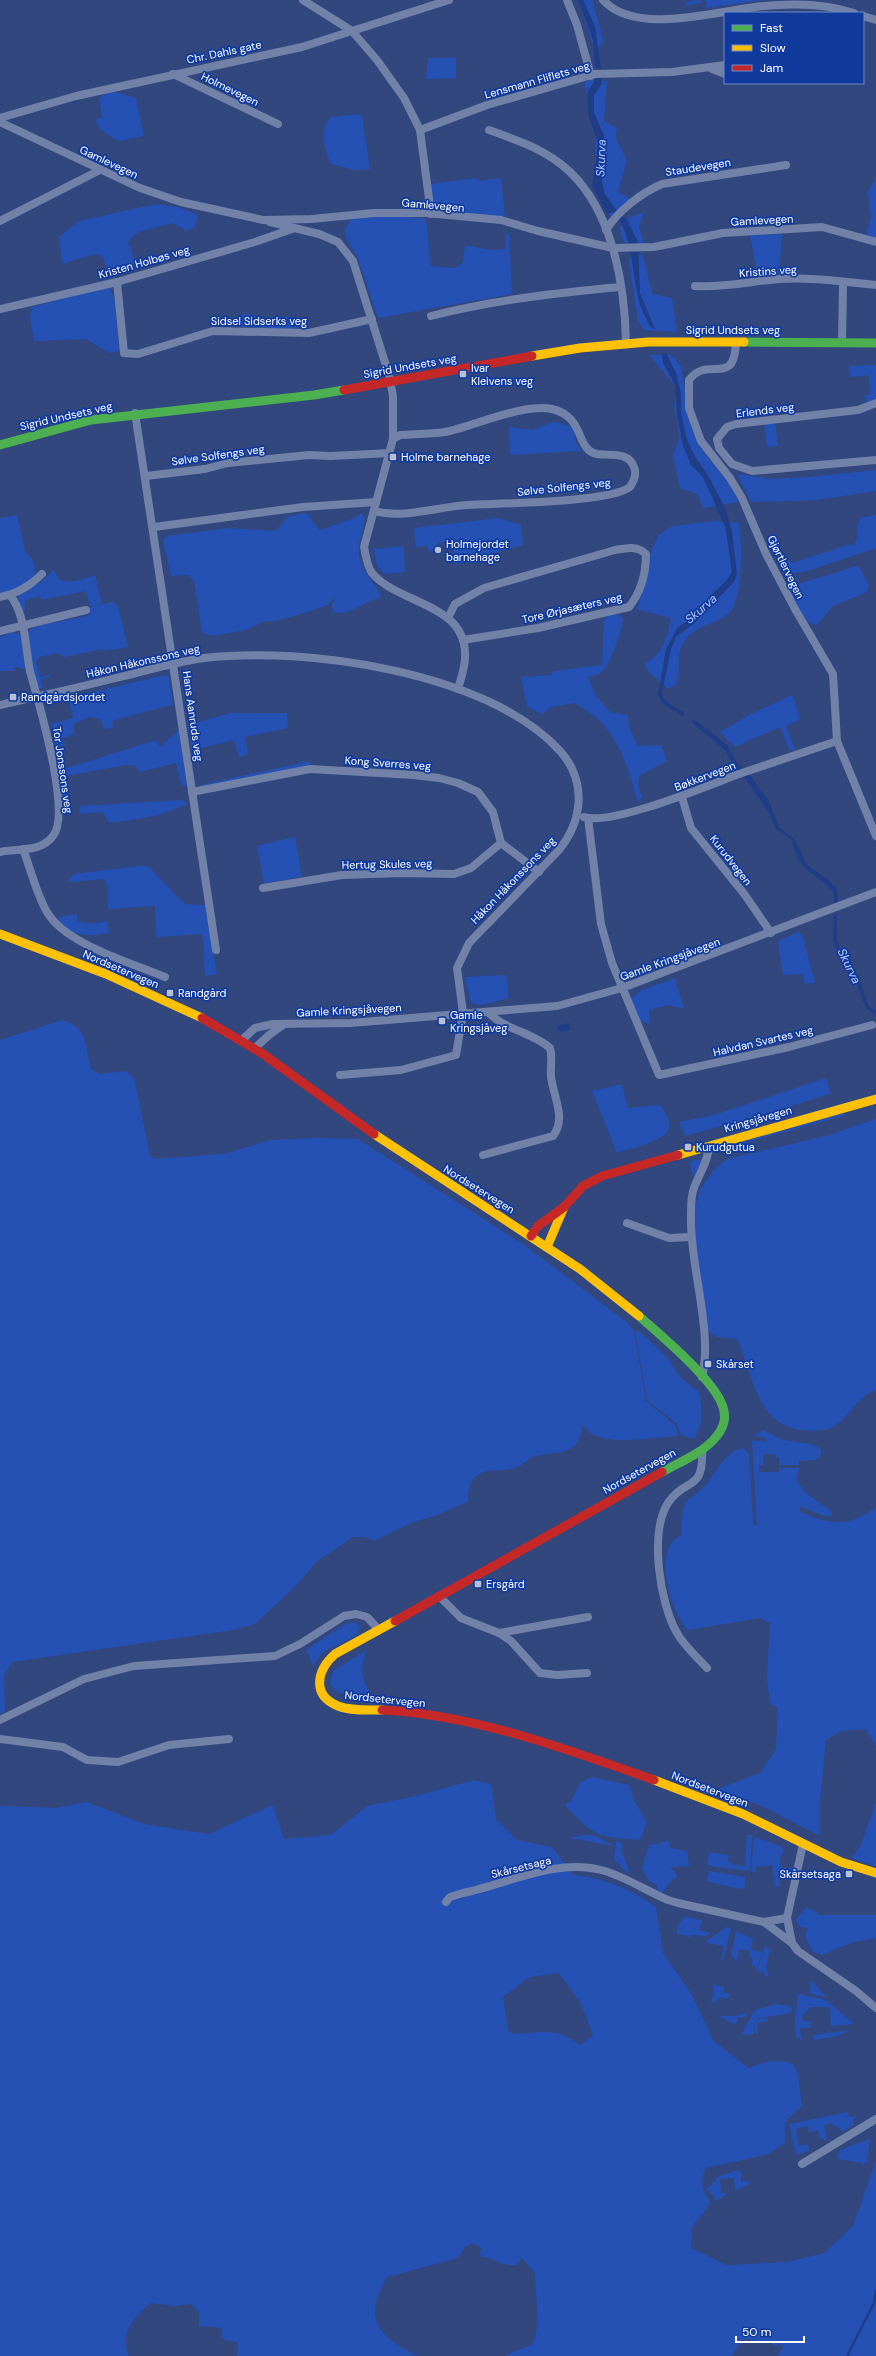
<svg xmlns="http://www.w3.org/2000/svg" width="876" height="2356" viewBox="0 0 876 2356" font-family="'DM Sans',sans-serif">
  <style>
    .green { fill: #2551b4; fill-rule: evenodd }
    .water { fill: #203d88 }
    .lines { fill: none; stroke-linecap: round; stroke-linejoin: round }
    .stream { stroke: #203d88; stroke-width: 2.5 }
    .street { stroke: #7181a8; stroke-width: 8 }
    .fast { stroke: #4caf50; stroke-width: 9 }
    .slow { stroke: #ffc107; stroke-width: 9 }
    .jam { stroke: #c62828; stroke-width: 9 }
    .poi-dot { fill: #b7bfd2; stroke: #113a9e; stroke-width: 1.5 }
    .labels { text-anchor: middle; stroke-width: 3.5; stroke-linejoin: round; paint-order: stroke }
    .street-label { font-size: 11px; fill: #fff; stroke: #113a9e }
    .poi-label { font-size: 11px; fill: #fff; stroke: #113a9e; text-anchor: start }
    .water-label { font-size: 12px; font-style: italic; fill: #b4cafb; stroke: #113a9e }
  </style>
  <rect width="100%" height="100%" fill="#31477e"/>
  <g class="green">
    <path d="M578,0H592L604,42L595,51Z"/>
    <path d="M702,0V3L684,6L689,1Z"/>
    <path d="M706,0H763L706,8Z"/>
    <path d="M428,58H456V78L426,79Z"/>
    <path d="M589,80L607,81L604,121L617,128L616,138L627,161L618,192L631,199L612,217C586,193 599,155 595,125C593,111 587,96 584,83Z"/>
    <path d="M112,91L136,98L144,136L118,141L100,129L95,120L102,117L99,98Z"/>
    <path d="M357,114L362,116L370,169L355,170L331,164C325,151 318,130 331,117Z"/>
    <path d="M876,177V239L866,236L871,218L868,192Z"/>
    <path d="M476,178L478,181L501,178L505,216L486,217L438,210L432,205L430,184Z"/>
    <path d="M156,204L178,207L198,215L195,227L187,231L173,223L138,232L128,242L138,269L110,278L103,257L95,254L62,264L59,237L79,221Z"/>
    <path d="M644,212L639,227L644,244L629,245L622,239L620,228L626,219Z"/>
    <path d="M352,217H409L426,219L431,266L455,268L463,262L465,245L490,250L506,249L505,235L509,234L512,294L378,318L357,255L347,241L345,229Z"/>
    <path d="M782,234L779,274L758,276L750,235Z"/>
    <path d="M631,255H643L652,294L672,298L677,332L644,330L638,321L629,262Z"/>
    <path d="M109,287L116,301L119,351L109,353L86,339L34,341L30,317L32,307Z"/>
    <path d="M246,313L262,318L293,317L301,321L300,326L292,329L243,327L238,323L241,316Z"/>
    <path d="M649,355H672L681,366L691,424L704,453L729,483L739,502L703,508L697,494L680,488L673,455L680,438L674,405L677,392L675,385Z"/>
    <path d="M876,365V398L866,403L865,395H870L869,375L850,377L849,366Z"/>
    <path d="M552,422L561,423L573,428L576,443L582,451L510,455L509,427L533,430Z"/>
    <path d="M775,423L778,446L767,447L764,424Z"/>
    <path d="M876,470V491L817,500L751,502L737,474L771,479L808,477Z"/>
    <path d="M304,513L308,514L314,524L320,530L357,517L361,513L364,515C366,528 357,541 359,555C361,572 375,581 381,596L380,598C364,601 350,617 333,612L332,606L335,597L328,605L304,613L275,621H265L246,630L211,636L202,632L194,581L188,575L171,576L163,540L167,536L228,528L276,531L287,517Z"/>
    <path d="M17,515L25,551L34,562L35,575L26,585L0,594V518Z"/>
    <path d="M876,515V548L804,572L794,573L783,567L778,553L792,563L851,544L854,545C860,536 855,528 860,518Z"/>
    <path d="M498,518L521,525L523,545L472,559L470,562L454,564L452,541L438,543L439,550L428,551L427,546L416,547L414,528Z"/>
    <path d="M715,521L739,523C742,540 744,605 727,615C712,625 691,627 682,645C676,656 681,672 677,684L668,689C660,679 647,676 645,663C662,655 669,636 670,618L637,609L644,587L652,549L659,535L672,526Z"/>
    <path d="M404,546L405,572L384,574L377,565L374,549Z"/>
    <path d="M857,566L860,568L869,586L867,592L833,606L817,625L809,623L792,597V590L801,583Z"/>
    <path d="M54,570L59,580C71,584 83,579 95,575L102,604L90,606L86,591L41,600L40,596L25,600L24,620L18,603L19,594L41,582Z"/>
    <path d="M113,602L118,606L128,647L105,651L102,649L64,657L58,653L39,657L36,662L40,677L50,675V677L41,679L43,688H39L36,682L27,633L33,627L90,615V607Z"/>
    <path d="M610,615H619L623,619C621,632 611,666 600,673C597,675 592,676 588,677L596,696L610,712L628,715L629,727L638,746L661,745L667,761L639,776L638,786L642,797L638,803C630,773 621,742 598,719C591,713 582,708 575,703L552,707L542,714L527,707L521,677L551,675L554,671L602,665L604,619Z"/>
    <path d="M13,632L21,636L27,668L22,669L20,667L14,668V671H0V637Z"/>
    <path d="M165,675L169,677L173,706H166L112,721L113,728L104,729L101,720L90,717L73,724L74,734L63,738V745L55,748L52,724L73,718L69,698Z"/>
    <path d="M793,695L800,720L786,726L795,749L790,751L780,727L735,747L720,732L751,714Z"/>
    <path d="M231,713H287L288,728L245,737L248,754L239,757L234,740L194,750L196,759H193L188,725Z"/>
    <path d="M179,730L187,786L184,787L181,783L176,763L140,772L135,765H126L66,776L68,799L62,797L59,774L61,770L156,740L160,747Z"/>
    <path d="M305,762H310L311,766L204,787L200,785Z"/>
    <path d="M183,800L188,803C164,817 136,819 109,823L103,812L79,814L80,806Z"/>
    <path d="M295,837L302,877L264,883L257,846Z"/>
    <path d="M140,866H148L185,904L205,905L217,974L205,976L203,940L201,934L156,937L155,906L108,909V887L104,879L68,882L73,874Z"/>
    <path d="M77,914V921L93,924L107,921L109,933C86,936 78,938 59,922V917Z"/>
    <path d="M799,932L803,937L815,983L805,984L802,974L783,975L778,943L780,940Z"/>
    <path d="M506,975L509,998L482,1005L471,1003L465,977Z"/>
    <path d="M675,978L684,1009L668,1005L649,1010L650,1024L639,1020L630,999L642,990Z"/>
    <path d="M63,1020C90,1029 84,1045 91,1069L99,1074L126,1071L134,1078L150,1155L154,1159L224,1154L271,1140L316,1138L358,1139L526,1246L628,1323L634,1331L646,1401L675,1425L678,1432L676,1436C654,1438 610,1445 592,1434C588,1431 586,1428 582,1425C579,1460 557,1449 533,1457C527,1459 523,1465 518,1467C505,1473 485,1466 474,1478C468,1484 469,1495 467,1502L435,1516L413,1522L374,1541L365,1537H353L315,1563L296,1586L255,1624L233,1630L12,1662L4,1676L5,1711L0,1714V1040Z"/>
    <path d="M826,1078L831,1093L770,1113L685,1136L679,1122L714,1115Z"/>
    <path d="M622,1084L628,1108L661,1105C665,1113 672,1122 668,1131C664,1141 628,1149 617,1153L592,1091Z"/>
    <path d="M841,1113L846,1115L715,1151L717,1149Z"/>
    <path d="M876,1119V1390C858,1396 850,1416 835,1426C826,1431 815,1431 805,1430C755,1427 754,1374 737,1339C725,1336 715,1341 708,1329L694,1235V1211L700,1190L714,1170L727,1159L826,1136Z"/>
    <path d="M704,1158L695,1178H693L690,1163L692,1161Z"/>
    <path d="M639,1331L667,1357L680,1377L699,1392C702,1410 704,1423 694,1439L681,1435L677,1424L647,1400L635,1332Z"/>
    <path d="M763,1430L783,1440L812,1444L821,1449V1454L817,1460L799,1461V1465H779V1457H776V1454H764L763,1465H759V1472H779V1468H799L797,1481L806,1493L832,1512V1516H824L800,1506V1512C831,1525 848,1528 876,1507V1747L866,1729L841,1731L826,1740L820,1802V1836L764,1807L718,1789L760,1773L776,1749L778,1708L770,1703L767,1679L770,1623L760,1618L688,1630C673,1614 659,1569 669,1547C672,1541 677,1538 682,1535C682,1526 681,1515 684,1506C688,1497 698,1494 704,1487C716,1474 724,1451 744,1448L749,1455L753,1520L754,1525H757L752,1440L768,1442L763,1437L753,1436Z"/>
    <path d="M355,1622L360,1626L357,1635L322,1653L313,1666L306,1650L343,1625Z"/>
    <path d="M366,1650C360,1669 360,1682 375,1697L337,1692L330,1684L333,1671Z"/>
    <path d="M591,1777L629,1785L634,1800L647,1822L640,1840C599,1837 593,1837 565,1805L571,1801L580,1783Z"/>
    <path d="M474,1780L491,1784L496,1819L517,1840L552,1847L573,1875C604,1878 631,1889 656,1907L663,1953L692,1995L713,2040L748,2068C764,2062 777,2058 793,2064L798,2074L802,2106L785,2122V2143L768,2154L706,2168C699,2182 702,2191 711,2203L692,2227L691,2248L726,2265L788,2262L824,2253L853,2226L876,2160V2356H777L783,2348L780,2344L776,2346L771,2343L744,2339L731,2356H504L533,2344L538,2324L535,2273L522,2258L516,2265C500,2266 496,2258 482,2257L480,2254L482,2248L472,2243L465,2247L458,2258L387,2277C362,2320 378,2335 417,2356H237L238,2342L225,2340L221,2337L222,2328L199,2326V2312L191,2304L175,2306L151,2303C134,2316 119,2335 129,2356H0V1806L55,1808L87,1802L144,1824L209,1834L273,1805L284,1839L331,1835L367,1806L416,1796ZM559,1973L581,2004L593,2035L580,2045C556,2026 541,2033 513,2034L508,2030L503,1997L530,1977Z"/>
    <path d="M876,1802V1867L852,1858L861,1845Z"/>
    <path d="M588,1835L596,1836L614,1846L576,1839L573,1840L572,1837Z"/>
    <path d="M747,1835H752L750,1871L715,1867L707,1864L709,1852L729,1855L728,1861L733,1865L745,1866Z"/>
    <path d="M754,1837L782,1847L783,1852L780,1856L781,1868H794L793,1874H779L780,1886L776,1888L772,1865L756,1867V1872H751Z"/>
    <path d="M668,1840L670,1848L687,1851L689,1866L672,1867L671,1869L676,1872L677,1878L672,1880L661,1894L657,1891V1885L649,1881L642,1868L649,1845L659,1844Z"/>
    <path d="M620,1841L623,1846L621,1850L629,1869L627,1873L614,1859L616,1842Z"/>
    <path d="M709,1871L745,1877V1887L739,1889L707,1881Z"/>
    <path d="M806,1907L817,1912L818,1915H876V1938L851,1943L822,1955L813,1952L805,1936L808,1928L800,1927L796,1920Z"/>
    <path d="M685,1916L702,1920L699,1930L711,1933L706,1936L692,1935L691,1937L677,1934V1927Z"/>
    <path d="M727,1927L731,1928L723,1961L721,1960L724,1946L707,1943L706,1941Z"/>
    <path d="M736,1931L753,1939L751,1949L762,1952L757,1968L751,1965L753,1959L749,1957L750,1951L739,1949L737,1959L745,1964L734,1959L731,1954Z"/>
    <path d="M764,1947L770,1949L766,1968L769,1976L766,1977L764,1973L757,1971Z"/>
    <path d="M811,1980L827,1998L810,1993Z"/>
    <path d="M714,1985L724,1987L723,1992L729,1993L730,1995L727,1999L720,1997L710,2006L714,1993L713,1991Z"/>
    <path d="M798,1994L826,2000L854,2024L831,2026L830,2007H810L802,2017V2020L810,2021L811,2028H799L802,2040L796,2037L795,2021Z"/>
    <path d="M777,2004L791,2006L792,2011L786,2014L758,2018L753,2025L754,2034L741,2035L755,2010Z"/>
    <path d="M745,2013L747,2014L744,2017H738L737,2022L733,2024L719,2016H735Z"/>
    <path d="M768,2018V2021L757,2023L758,2034L755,2033L754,2025L758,2019Z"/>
    <path d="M851,2030L837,2036L814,2040V2035Z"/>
    <path d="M848,2112L849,2117L857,2116L853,2121L854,2124L842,2132L840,2128L833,2125V2123L824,2125L827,2141L820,2138L818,2130L809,2132L808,2126L796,2129L799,2146L808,2144L809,2151L796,2154L789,2124Z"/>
    <path d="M870,2139L867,2162L862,2166V2163L838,2159L839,2150Z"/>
    <path d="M735,2171H741V2182L747,2180L749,2184L735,2191L734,2178L720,2179L721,2193H726V2195L717,2200L707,2189L716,2180L717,2177Z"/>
  </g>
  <g class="water">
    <path d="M578,0H583L595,26L601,69L595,67L593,40Z"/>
    <path d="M596,78H602V83L594,96V113L604,135L601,176L605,194L617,211L607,214L592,186L598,143L589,117L587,98L588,91Z"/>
    <path d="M621,216L626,218L638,242L640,293L655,329L650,327C645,316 639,305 637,292C632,268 632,241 619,220Z"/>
    <path d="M666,353L676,373L681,393V412L686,437L694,455L709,477L725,508L732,530L737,574L734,582L692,625L676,637L671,649L662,693C664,703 675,707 684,712V716H682L662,703L658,695L666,649L678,627L691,619L713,593L726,581L732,572L725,526L703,477L691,465L683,446L677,415L675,385L663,363L662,354Z"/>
    <path d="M694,719L727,745L737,763L750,775L769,801L779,827L795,840L807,865L826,878L837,889L838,902L834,903V894L830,888L806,869L798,859L791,839L776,829L770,815L745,778L733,766L726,751L695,725L692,722Z"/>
    <path d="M837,914V939L840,949L860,982L869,1007L876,1011V1016L866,1008L857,984L840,959L833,940L834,915Z"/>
    <path d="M569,1023L571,1030L559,1032L558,1026Z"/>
  </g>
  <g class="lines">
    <path class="stream" d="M847,2356L874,2303L876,2291"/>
    <g class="street">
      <path d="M303,0L352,31L377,60L404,98L420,130L431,214"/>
      <path d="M567,0L577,25L591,76"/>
      <path d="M603,0C637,37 719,10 763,6C794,3 825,3 854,13"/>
      <path d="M863,16L876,20"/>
      <path d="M712,69L725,74"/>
      <path d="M173,74L278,124"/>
      <path d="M0,118L76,96L302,47L449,0"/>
      <path d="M0,122L140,188L181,202L263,220L311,219L374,213H426L501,220L538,231L613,248L654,247L723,233L822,227L876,242"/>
      <path d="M420,130L487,105L595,74L672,72L725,65"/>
      <path d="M489,130C517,140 547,150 569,171C613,212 625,286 626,343"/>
      <path d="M0,221L100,170"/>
      <path d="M270,222L319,234L338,242L353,261L389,375L393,396V439L364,547C366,556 367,566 372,573C398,604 464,603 465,653C466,666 461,678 458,689"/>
      <path d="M606,230C618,211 641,193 662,184L786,165"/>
      <path d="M117,282L124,353L138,354L213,331L309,333L372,319"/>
      <path d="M695,286C724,288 751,281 780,279C812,277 844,282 876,285"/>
      <path d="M0,309L117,282L255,242L292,229"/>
      <path d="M431,316C493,300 556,293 620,287"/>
      <path d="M736,342C734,389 709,354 689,380V408L701,441L730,478L742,498L766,554L795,609L833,674L837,741L876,836"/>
      <path d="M842,343L843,282"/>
      <path d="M876,403L858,410L736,424L727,427L717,439L719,448L732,464L752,471L876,460"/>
      <path d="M135,413L216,950"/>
      <path d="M146,476L205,469L228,463L309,455L331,456L390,453"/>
      <path d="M374,511C404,519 436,507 467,505C499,503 608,503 630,487C634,481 637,474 634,467C628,451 610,456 597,454C575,450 586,417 552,409C524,403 474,426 445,432C430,434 415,434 400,435L393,439"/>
      <path d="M154,527L303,507L376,502"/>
      <path d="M0,597C17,594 30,586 42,574"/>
      <path d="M448,618L455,604L484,588L615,550C626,548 637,545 646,554C646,574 641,592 629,607L538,628L463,640"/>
      <path d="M0,631L86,610"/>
      <path d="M0,705C39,696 77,688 116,678C145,671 175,662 204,658C305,646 489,672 560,751C587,781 583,820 559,850L469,943L457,968L463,1013L456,1055L401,1070L340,1075"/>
      <path d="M192,792L310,769L414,775L439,778L458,783L478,792L493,812L501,843L539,872"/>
      <path d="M682,797L691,828L745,895L771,933"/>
      <path d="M584,817C612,826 709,785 739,774C772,763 804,752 837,741"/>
      <path d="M588,818L601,924L612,963L659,1075L789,1047L872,1025"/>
      <path d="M23,849C31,870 36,893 47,912C65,944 132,963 165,977"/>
      <path d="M0,852C19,848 40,853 53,836C72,813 38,701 30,671C25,647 26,615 10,595"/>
      <path d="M263,888L342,875L402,873L454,874L471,868L501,843"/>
      <path d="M242,1040L255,1028L273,1024L351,1023L557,1006L622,988L876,892"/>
      <path d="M255,1048L269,1035L283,1025"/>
      <path d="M483,1155L553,1136C567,1118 553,1097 551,1076C550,1066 553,1057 550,1048C532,1032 505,1030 489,1013"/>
      <path d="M627,1223L669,1238L691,1237"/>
      <path d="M702,1377C713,1333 691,1269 691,1222C691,1211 690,1198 694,1188C699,1173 708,1163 709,1146"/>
      <path d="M702,1450C704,1493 685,1477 668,1503C649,1533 660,1604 677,1633C685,1647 697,1657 707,1668"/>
      <path d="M439,1596L461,1618L499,1633L511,1641L540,1673L557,1675L587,1673"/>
      <path d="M499,1633L588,1617"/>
      <path d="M0,1720L84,1679L134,1666L275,1656L300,1644L344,1616L356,1614L367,1617L379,1630"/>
      <path d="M0,1739L63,1747L87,1760L118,1762L169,1745L229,1739"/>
      <path d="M803,1844L787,1918L792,1943L798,1951L856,1991L876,2008"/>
      <path d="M446,1902L450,1897L463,1893C508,1884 555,1858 601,1870C625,1876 646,1891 668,1900L678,1903L764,1922L787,1918"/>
      <path d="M764,1922L792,1943"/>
      <path d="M802,2164L876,2119"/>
    </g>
    <g class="fast">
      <path d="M744,342L876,343"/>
      <path d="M0,445L91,420L314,395L344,390"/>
      <path d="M639,1316C660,1335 720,1384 724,1411C726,1421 722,1430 716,1437C703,1453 680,1462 662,1472"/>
    </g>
    <g class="slow">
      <path d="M532,356L580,348L648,342H744"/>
      <path d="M0,934L106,974L202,1018"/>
      <path d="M374,1134L580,1269L639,1316"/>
      <path d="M678,1155L876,1099"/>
      <path d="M547,1247L564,1207"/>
      <path d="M382,1710C368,1710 351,1711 338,1706C311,1695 317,1670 335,1654L395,1621"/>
      <path d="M654,1780L743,1814L841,1862L876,1873"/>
    </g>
    <g class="jam">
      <path d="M344,390L532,356"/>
      <path d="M202,1018L263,1054L374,1134"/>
      <path d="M531,1236L538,1226L564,1207L583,1186L602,1176L678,1155"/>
      <path d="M395,1621L662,1472"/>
      <path d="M382,1710C475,1715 567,1749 654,1780"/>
    </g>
  </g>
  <g class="poi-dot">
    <rect x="459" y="370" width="8" height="8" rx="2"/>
    <rect x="389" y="453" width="8" height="8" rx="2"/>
    <circle cx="438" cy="550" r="4"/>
    <rect x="9" y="693" width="8" height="8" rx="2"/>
    <rect x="166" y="989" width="8" height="8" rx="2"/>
    <rect x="438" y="1017" width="8" height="8" rx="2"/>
    <rect x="684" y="1143" width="8" height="8" rx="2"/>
    <rect x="704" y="1360" width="8" height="8" rx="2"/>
    <rect x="474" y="1580" width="8" height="8" rx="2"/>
    <rect x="845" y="1870" width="8" height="8" rx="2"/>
  </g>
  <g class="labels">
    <g class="street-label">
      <text transform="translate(224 52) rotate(-12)" y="4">Chr. Dahls gate</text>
      <text transform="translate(537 80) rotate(-16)" y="4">Lensmann Fliflets veg</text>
      <text transform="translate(230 89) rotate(26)" y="4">Holmevegen</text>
      <text transform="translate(109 162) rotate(25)" y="4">Gamlevegen</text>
      <text transform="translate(698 167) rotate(-9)" y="4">Staudevegen</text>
      <text transform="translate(433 205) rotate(5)" y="4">Gamlevegen</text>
      <text transform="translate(762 220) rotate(-3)" y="4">Gamlevegen</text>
      <text transform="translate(144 262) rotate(-16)" y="4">Kristen Holbøs veg</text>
      <text transform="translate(768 271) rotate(-4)" y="4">Kristins veg</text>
      <text x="259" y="325">Sidsel Sidserks veg</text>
      <text x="733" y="334">Sigrid Undsets veg</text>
      <text transform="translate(410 366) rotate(-10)" y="4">Sigrid Undsets veg</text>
      <text transform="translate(765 410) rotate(-7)" y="4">Erlends veg</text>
      <text transform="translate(66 416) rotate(-13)" y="4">Sigrid Undsets veg</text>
      <text transform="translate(218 455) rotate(-8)" y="4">Sølve Solfengs veg</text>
      <text transform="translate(564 487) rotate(-6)" y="4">Sølve Solfengs veg</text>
      <text transform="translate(786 567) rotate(64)" y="4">Gjørtlervegen</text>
      <text transform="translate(572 608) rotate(-13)" y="4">Tore Ørjasæters veg</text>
      <text transform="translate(143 661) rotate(-13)" y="4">Håkon Håkonssons veg</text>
      <text transform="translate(193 716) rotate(82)" y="4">Hans Aanruds veg</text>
      <text transform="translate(388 763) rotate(4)" y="4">Kong Sverres veg</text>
      <text transform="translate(63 770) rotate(82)" y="4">Tor Jonssons veg</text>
      <text transform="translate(705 776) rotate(-21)" y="4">Bøkkervegen</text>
      <text transform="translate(731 860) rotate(52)" y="4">Kurudvegen</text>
      <text transform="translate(387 864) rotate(-1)" y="4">Hertug Skules veg</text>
      <text transform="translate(513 880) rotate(-46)" y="4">Håkon Håkonssons veg</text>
      <text transform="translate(670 959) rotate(-20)" y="4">Gamle Kringsjåvegen</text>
      <text transform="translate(121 969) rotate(23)" y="4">Nordsetervegen</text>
      <text transform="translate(349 1010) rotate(-3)" y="4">Gamle Kringsjåvegen</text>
      <text transform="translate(763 1041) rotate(-13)" y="4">Halvdan Svartes veg</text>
      <text transform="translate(758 1119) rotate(-16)" y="4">Kringsjåvegen</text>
      <text transform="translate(479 1189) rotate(32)" y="4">Nordsetervegen</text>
      <text transform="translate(639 1471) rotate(-29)" y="4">Nordsetervegen</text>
      <text transform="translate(385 1699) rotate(6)" y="4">Nordsetervegen</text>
      <text transform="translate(710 1789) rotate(21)" y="4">Nordsetervegen</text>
      <text transform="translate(521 1867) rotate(-14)" y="4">Skårsetsaga</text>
    </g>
    <g class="poi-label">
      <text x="471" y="372">Ivar<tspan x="471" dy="13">Kleivens veg</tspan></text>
      <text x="401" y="461">Holme barnehage</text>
      <text x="446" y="548">Holmejordet<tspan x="446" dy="13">barnehage</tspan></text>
      <text x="21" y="701">Randgårdsjordet</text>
      <text x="178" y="997">Randgård</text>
      <text x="450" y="1019">Gamle<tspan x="450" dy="13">Kringsjåveg</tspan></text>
      <text x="696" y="1151">Kurudgutua</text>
      <text x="716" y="1368">Skårset</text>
      <text x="486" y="1588">Ersgård</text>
      <text x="841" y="1878" text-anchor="end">Skårsetsaga</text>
    </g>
    <g class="water-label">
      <text transform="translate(601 158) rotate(-88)" y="4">Skurva</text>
      <text transform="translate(701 609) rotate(-41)" y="4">Skurva</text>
      <text transform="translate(849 966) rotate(64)" y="4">Skurva</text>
    </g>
  </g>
  <rect x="724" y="12" width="140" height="72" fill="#113a9e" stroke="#7089c5"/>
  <rect x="732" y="25" width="20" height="6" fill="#4caf50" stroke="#7089c5"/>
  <text x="760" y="32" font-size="12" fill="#ffffff">Fast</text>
  <rect x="732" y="45" width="20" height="6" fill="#ffc107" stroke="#7089c5"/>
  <text x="760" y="52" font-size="12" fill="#ffffff">Slow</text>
  <rect x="732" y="65" width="20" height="6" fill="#c62828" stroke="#7089c5"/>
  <text x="760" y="72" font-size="12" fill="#ffffff">Jam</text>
  <path d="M736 2336v6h68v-6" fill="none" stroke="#ffffff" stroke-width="2"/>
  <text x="742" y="2336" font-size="12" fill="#ffffff" stroke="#113a9e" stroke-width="3" paint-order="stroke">50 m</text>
</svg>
